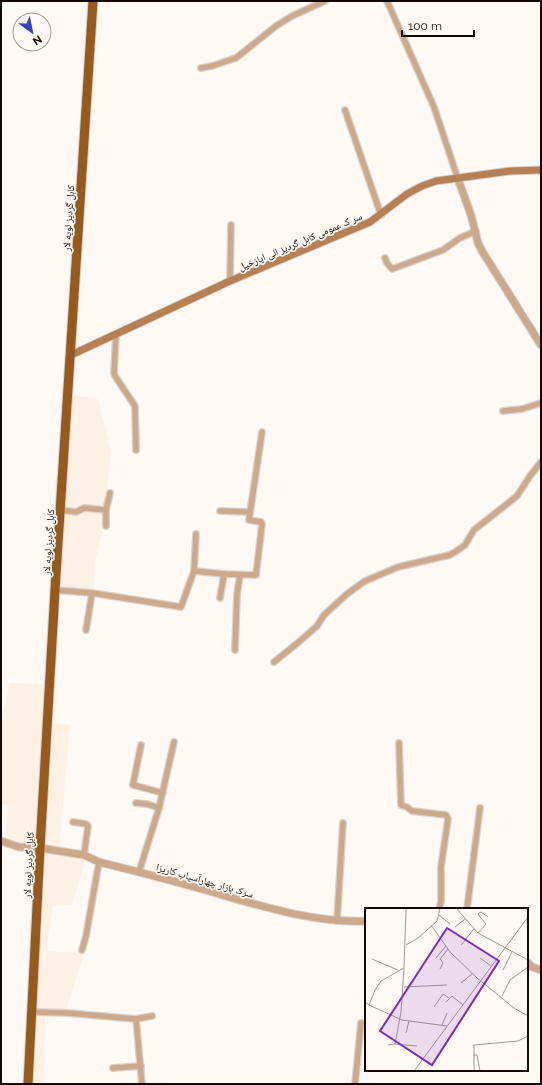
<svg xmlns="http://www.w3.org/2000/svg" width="542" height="1085" viewBox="0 0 542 1085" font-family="Raleway,'Noto Naskh Arabic',sans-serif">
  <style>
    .built { fill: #fdf0e4 }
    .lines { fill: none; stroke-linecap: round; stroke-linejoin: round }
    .minor-casing { stroke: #d9d3ce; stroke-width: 8 }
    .tertiary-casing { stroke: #d9d3ce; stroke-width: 9 }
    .secondary-casing { stroke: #d9d3ce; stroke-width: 9 }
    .trunk-casing { stroke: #d9d3ce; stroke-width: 11 }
    .minor { stroke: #cda98c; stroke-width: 5.5 }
    .tertiary { stroke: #cda98c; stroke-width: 7 }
    .secondary { stroke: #b58154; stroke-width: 7 }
    .trunk { stroke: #955a1c; stroke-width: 9 }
    .labels { text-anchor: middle; stroke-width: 3.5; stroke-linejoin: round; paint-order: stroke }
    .street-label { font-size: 10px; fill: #120904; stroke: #fff9f5 }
    .inset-road { fill: none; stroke: #a09995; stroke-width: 1 }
    .view { fill: #7b2cbf; fill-opacity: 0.15; stroke: #7b2cbf; stroke-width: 2 }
    .inset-edge { fill: none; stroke: #120904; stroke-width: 2 }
  </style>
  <rect width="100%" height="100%" fill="#fff9f5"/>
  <g class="built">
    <path d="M71,395L98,399L111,452L103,527L96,558L93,592L57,593Z"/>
    <path d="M9,683L46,684L37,849L5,845L8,805L1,804V727Z"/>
    <path d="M50,723L70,725L59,849L86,858L72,905L53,906L46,951L84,953L65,1013L45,1014L43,1084H31Z"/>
  </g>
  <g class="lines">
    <g class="minor-casing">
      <g id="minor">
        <path d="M387,1L434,107L458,179"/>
        <path d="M201,68L212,66L236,58L276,26L292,16L325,1"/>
        <path d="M345,110L381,215"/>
        <path d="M385,258L387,263L392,269L443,250L460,238L476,231"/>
        <path d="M230,281L231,225"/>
        <path d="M116,334L114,373L115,376L135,406L136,450"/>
        <path d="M503,411L522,409L541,403"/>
        <path d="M61,510L76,512L84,508L106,510"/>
        <path d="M220,511L250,512"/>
        <path d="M106,526V510L110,493"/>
        <path d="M194,571L224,574L256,575L262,524L261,522L249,520L262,432"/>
        <path d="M55,590L92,593L181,607L194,571L196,534"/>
        <path d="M220,598L224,574"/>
        <path d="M86,630L92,593"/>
        <path d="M235,650L237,594L240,575"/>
        <path d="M274,662L300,641L317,626L324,615L347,594L365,581L398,567L441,557L450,555L458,550L465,545L474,530L517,496L530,476L541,462"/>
        <path d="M399,743L401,805L407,807L412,811L446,815L448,819L441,867V902L439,909"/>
        <path d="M141,745L133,785L163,793"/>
        <path d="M136,803L147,804L159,808"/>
        <path d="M73,822L86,824L88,826L84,855"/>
        <path d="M139,872L159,808L174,742"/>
        <path d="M467,909L480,808"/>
        <path d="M337,921L343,823"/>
        <path d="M82,950L86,936L99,862"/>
        <path d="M33,1012L68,1013L136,1019L152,1016"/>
        <path d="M136,1019L142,1084"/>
        <path d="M113,1068L141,1066"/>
        <path d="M355,1084L361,1023"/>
      </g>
    </g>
    <g class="tertiary-casing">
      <g id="tertiary">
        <path d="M458,179L471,215L478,243L482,251L541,345"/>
        <path d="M1,841L19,847L40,848L84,855L99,862C135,871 171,880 205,890C258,905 311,923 366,921"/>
        <path d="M527,962L532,967L541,970"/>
      </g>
    </g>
    <g class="secondary-casing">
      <path id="secondary" d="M71,355L230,281L370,222L407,194L422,186L436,181L510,171L541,170"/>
    </g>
    <g class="trunk-casing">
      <path id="trunk" d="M28,1084L40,848L55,590L93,1"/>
    </g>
    <use href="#minor" class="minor"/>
    <use href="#tertiary" class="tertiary"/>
    <use href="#secondary" class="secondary"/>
    <use href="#trunk" class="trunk"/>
  </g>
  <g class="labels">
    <g class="street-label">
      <text transform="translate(68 218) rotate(-86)" y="4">کابل گردیز لویه لار</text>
      <text transform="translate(300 241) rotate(-23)" y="4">سر ک عمومی کابل گردیز الی ایازخیل</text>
      <text transform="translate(48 542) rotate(-86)" y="4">کابل گردیز لویه لار</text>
      <text transform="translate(28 865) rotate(-87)" y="4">کابل گردیز لویه لار</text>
      <text transform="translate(205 880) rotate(16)" y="4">سرک بازار چهارآسیاب کاریزا</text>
    </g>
  </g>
  <g transform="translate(365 908)">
    <rect width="163" height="163" fill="#fff9f5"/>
    <path class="inset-road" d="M91,0L113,25L163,52M74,7L85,16M66,17L85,44L112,70L149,100L163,108M90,19L100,11M113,25L121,16L113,6L116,4L123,9M41,37L53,30L72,13L75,0M96,37L109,21M71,50L81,38M115,50L126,58M7,51L33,62M75,61L78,55L75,51L83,41M138,62L147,44M96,75L108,65M39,79L82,77M137,88L145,72L163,59M0,94L4,97L10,82L16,73L39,60L41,0M81,94L87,88L98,97M4,97L37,112L82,118M69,99L78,86L84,90M77,117L82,105M41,125L44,113M30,136L52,138M23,137L30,136L36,104L39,60M108,147H112L115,163M163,149V162M49,163L163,9M109,163V137L153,133L163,128"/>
    <path class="view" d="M82,20L134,53L67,157L15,123Z"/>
    <rect width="163" height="163" class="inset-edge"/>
  </g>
  <rect width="542" height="1085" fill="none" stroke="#120904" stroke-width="4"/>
  <g transform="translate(32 32) rotate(147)"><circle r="19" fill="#fff9f5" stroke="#a09995"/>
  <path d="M0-3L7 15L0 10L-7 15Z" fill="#3747ba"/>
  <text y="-6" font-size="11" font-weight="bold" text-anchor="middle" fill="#120904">N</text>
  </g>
  <path d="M402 30v6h72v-6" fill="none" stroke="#120904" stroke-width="2"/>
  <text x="408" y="30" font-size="12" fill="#120904" stroke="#fff9f5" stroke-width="3" paint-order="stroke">100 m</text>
</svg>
